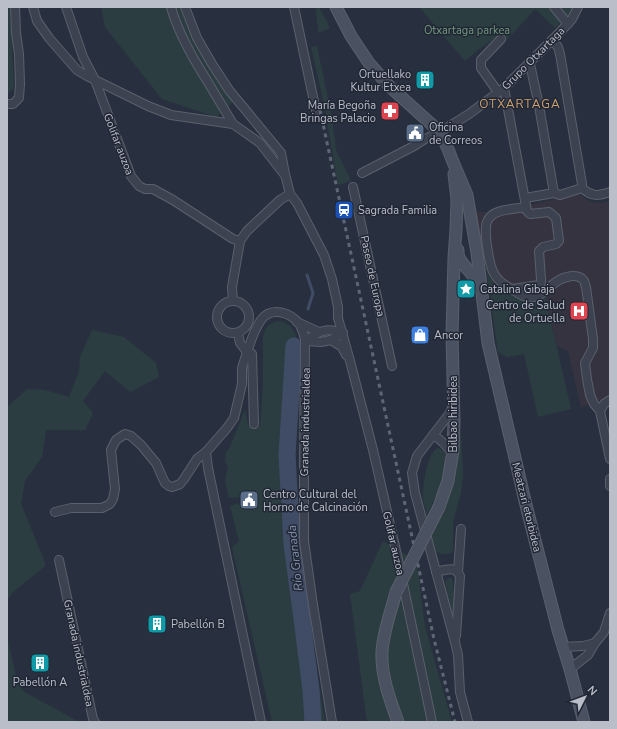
<svg xmlns="http://www.w3.org/2000/svg" width="617" height="729" viewBox="0 0 617 729" font-family="'Nunito Sans',sans-serif">
  <style>
    .medical { fill: #363340 }
    .green { fill: #2b3d41 }
    .lines { fill: none; stroke-linecap: round; stroke-linejoin: round }
    .stream { stroke: #404c66; stroke-width: 3 }
    .river { stroke: #404c66; stroke-width: 17 }
    .street-casing { stroke: #5a606c; stroke-width: 10 }
    .secondary-casing { stroke: #5a606c; stroke-width: 13 }
    .street { stroke: #3c424f; stroke-width: 8 }
    .secondary { stroke: #4a5161; stroke-width: 11 }
    .rail { stroke: #5f6675; stroke-width: 3; stroke-dasharray: 4 4; stroke-linecap: butt }
    .secondary-bridge-casing { stroke: #5a606c; stroke-width: 13; stroke-linecap: butt }
    .secondary-bridge { stroke: #4a5161; stroke-width: 11 }
    .labels { text-anchor: middle; stroke-width: 3; stroke-linejoin: round; paint-order: stroke }
    .park-label { font-size: 11px; fill: #72987e; stroke: #212734 }
    .street-label { font-size: 11px; fill: #b9bec9; stroke: #212734 }
    .poi-label { font-size: 11px; fill: #b9bec9; stroke: #212734; text-anchor: start }
    .neighbourhood-label { font-size: 12px; letter-spacing: 1px; fill: #cda170; stroke: #212734 }
    .water-label { font-size: 12px; font-style: italic; fill: #8391ae; stroke: #212734 }
  </style>
  <rect width="100%" height="100%" fill="#28303f"/>
  <path class="medical" d="M579,194L590,202L601,203L610,201V396L581,408L568,351L557,346L545,297L541,299L534,300H526L500,289L494,284L489,275L474,212H497Z"/>
  <g class="green">
    <path d="M7,7H10L14,88L7,94Z"/>
    <path d="M101,7H183L195,41L233,102L216,117L162,99L105,27Z"/>
    <path d="M318,7H319L330,28L318,33L316,8Z"/>
    <path d="M419,7H573L570,13L555,28L535,9L506,41L500,35L479,49L465,61Z"/>
    <path d="M317,46L332,118L336,150L351,181L338,185L325,109L311,47Z"/>
    <path d="M485,260C487,268 489,277 494,284C498,290 519,298 527,300C533,301 540,300 545,296L571,409L538,417L524,354L507,357L498,352Z"/>
    <path d="M465,278L469,280L472,285L474,297L458,299L459,283L463,279Z"/>
    <path d="M277,321C286,322 293,326 296,336V456L297,543L307,611L325,722H272L232,547L239,541L230,506L241,503L239,497L229,498L225,480L228,467L225,461L226,453L229,449L245,410L248,425L260,426L263,384V337C265,328 268,324 277,321Z"/>
    <path d="M92,330L124,337L156,363L159,377L130,392L105,371L83,401L93,413L85,430H46L42,457L25,481L21,504L46,565L13,592L7,601V407L12,403L27,389L45,390L69,397L79,371L80,357Z"/>
    <path d="M461,432L463,475L461,493L454,518L453,528V551L451,553L446,554H441L436,551L434,547L431,537L443,511L453,482L456,474L458,456Z"/>
    <path d="M438,448L444,451C450,471 435,497 427,515C425,508 423,502 423,495C423,485 427,452 438,448Z"/>
    <path d="M383,541L420,563L417,566L425,627L452,722H367L350,594L360,591Z"/>
    <path d="M448,578H451L453,581L455,616L454,624L445,581Z"/>
    <path d="M7,636L18,684L24,692L80,722H75L74,719L73,722H7Z"/>
  </g>
  <g class="lines">
    <path class="stream" d="M307,275L313,293L308,309"/>
    <path class="river" d="M294,346L287,455L292,544L302,619L311,690L313,722"/>
    <g class="street-casing">
      <g id="street">
        <path d="M33,7L37,21L49,38L77,70L87,76L148,106L171,115L233,124L260,143L284,174"/>
        <path d="M66,7L83,57L95,80L131,176L139,186L145,189H153L173,200L233,239L240,241L247,231L280,200L290,194L285,174L281,153L229,90L212,64L197,38L185,7"/>
        <path d="M171,7C178,33 192,57 206,79C215,94 224,109 233,124"/>
        <path d="M294,7L316,111"/>
        <path d="M554,7L568,24"/>
        <path d="M530,64L539,106L554,193"/>
        <path d="M504,88L527,211L530,214L549,212L556,218L559,241L556,244L543,247L539,251L541,279V282L539,285L513,289"/>
        <path d="M498,92L481,68V60L501,39"/>
        <path d="M7,104H13L19,98L20,84L19,54L16,33L15,7"/>
        <path d="M362,173L414,146L425,139L440,132L469,114L504,88L561,31L572,19L578,7"/>
        <path d="M353,187L392,366"/>
        <path d="M582,188C592,197 598,196 610,192"/>
        <path d="M290,194L297,203L324,255L332,279L338,307V318L350,361L373,450L397,555L432,722"/>
        <path d="M525,198L554,193L560,195L582,188V184L560,54L558,47L552,40"/>
        <path d="M526,207C516,209 498,209 491,216C488,219 486,223 486,227C485,237 489,267 495,275C498,280 503,284 508,287C513,289 519,295 524,296C526,297 531,297 533,297C543,296 548,287 556,282C563,277 578,272 584,281C585,283 585,285 586,287L593,339V348L585,363L587,379L590,395L594,404L600,411L610,459"/>
        <path d="M233,301L232,287L240,241"/>
        <circle cx="233" cy="317" r="16"/>
        <path d="M297,322L319,332"/>
        <path d="M331,340L342,347L346,355"/>
        <path d="M305,341C320,331 326,327 343,333"/>
        <path d="M305,341L321,342L331,340L343,333"/>
        <path d="M453,406L450,413L417,456L412,473L415,493L455,642L458,655L460,692L468,722"/>
        <path d="M600,411L604,404L610,400"/>
        <path d="M254,424L252,354L247,352C251,341 254,330 261,320C271,306 291,312 300,325C302,329 304,335 305,339L304,467V541L313,605L332,722"/>
        <path d="M433,435C442,440 447,446 453,455"/>
        <path d="M206,452L208,468L261,722"/>
        <path d="M610,479V486"/>
        <path d="M55,512L71,508H102L110,504L113,499L115,489L111,450L116,440L125,434L131,436L141,445L156,463L165,483L169,486L172,487L175,486L180,484L184,479L197,459L206,452L227,428L234,418L242,384V368L247,352L240,343L238,333"/>
        <path d="M59,560L93,719L95,722"/>
        <path d="M436,572C445,570 455,565 460,576L456,636"/>
        <path d="M458,572L461,529"/>
        <path d="M563,647L583,646L595,643"/>
        <path d="M570,669L588,655L595,643L604,632L610,613"/>
      </g>
    </g>
    <g class="secondary-casing">
      <g id="secondary">
        <path d="M336,7L351,36L369,63L389,86L440,132L448,149L453,162L467,195L477,253L488,343L526,505L558,630L570,669L584,722"/>
        <path d="M458,250C457,261 467,267 473,276C476,279 478,283 480,287"/>
        <path d="M439,507L448,481L453,451L454,422L452,334L453,297L454,258L456,230L457,199L454,174"/>
        <path d="M396,592C391,612 383,632 382,652C381,676 390,700 398,722"/>
      </g>
    </g>
    <use href="#street" class="street"/>
    <use href="#secondary" class="secondary"/>
    <path class="rail" d="M320,110L434,639L455,722"/>
    <g class="secondary-bridge-casing">
      <path id="secondary-bridge" d="M396,592L439,507"/>
    </g>
    <use href="#secondary-bridge" class="secondary-bridge"/>
  </g>
  <defs>
    <g id="building-square" transform="scale(1)"><rect x="-9" y="-9" width="18" height="18" rx="4" fill="#0f9aa8" stroke="#212734"/><path d="M-4-6H4V6H1V3H-1V6H-4ZM-2.5-4.3h1.7v1.8h-1.7ZM.8-4.3h1.7v1.8H.8ZM-2.5-1h1.7V.8h-1.7ZM.8-1h1.7V.8H.8Z" fill="#fff"/></g>
    <g id="pharmacy-square" transform="scale(1)"><rect x="-9" y="-9" width="18" height="18" rx="4" fill="#e0444e" stroke="#212734"/><path d="M-2-6h4v4h4v4h-4v4h-4v-4h-4v-4h4Z" fill="#fff"/></g>
    <g id="civic-square" transform="scale(1)"><rect x="-9" y="-9" width="18" height="18" rx="4" fill="#5c6f8a" stroke="#212734"/><path d="M-.6-6.5H3V-4.5H.6V-3L4-1V1h2V6H-6V1h2V-1L-.6-3ZM-1.2 2.5V6h2.4V2.5Z" fill="#fff"/></g>
    <g id="station-square" transform="scale(1)"><rect x="-9" y="-9" width="18" height="18" rx="4" fill="#1a4fb4" stroke="#212734"/><path d="M-3-6H3Q5-6 5-4V2Q5 4 3 4L4.5 6H3L1.5 4h-3L-3 6H-4.5L-3 4Q-5 4-5 2V-4Q-5-6-3-6ZM-3.5-4v3h7v-3ZM-3.5 1v1.5H-2V1ZM2 1v1.5H3.5V1Z" fill="#fff"/></g>
    <g id="sight-square" transform="scale(1)"><rect x="-9" y="-9" width="18" height="18" rx="4" fill="#0f9aa8" stroke="#212734"/><path d="M0-6L1.8-2.2L6-1.7L2.9 1.2L3.7 5.4L0 3.3L-3.7 5.4L-2.9 1.2L-6-1.7L-1.8-2.2Z" fill="#fff"/></g>
    <g id="hospital-square" transform="scale(1)"><rect x="-9" y="-9" width="18" height="18" rx="4" fill="#e0444e" stroke="#212734"/><path d="M-5-5h3v3.5h4V-5h3V5h-3V1.5h-4V5h-3Z" fill="#fff"/></g>
    <g id="shop-square" transform="scale(1)"><rect x="-9" y="-9" width="18" height="18" rx="4" fill="#3f7fe0" stroke="#212734"/><path d="M-5-2.5h2.3a2.7 3.5 0 0 1 5.4 0H5L5.5 6h-11ZM-1.5-2.5h3a1.5 2.3 0 0 0-3 0Z" fill="#fff"/></g>
  </defs>
  <g fill-rule="evenodd">
    <use href="#building-square" x="425" y="80"/>
    <use href="#pharmacy-square" x="390" y="111"/>
    <use href="#civic-square" x="415" y="133"/>
    <use href="#station-square" x="344" y="210"/>
    <use href="#sight-square" x="466" y="289"/>
    <use href="#hospital-square" x="579" y="311"/>
    <use href="#shop-square" x="420" y="335"/>
    <use href="#civic-square" x="249" y="500"/>
    <use href="#building-square" x="157" y="624"/>
    <use href="#building-square" x="40" y="663"/>
  </g>
  <g class="labels">
    <g class="park-label">
      <text x="467" y="34">Otxartaga parkea</text>
    </g>
    <g class="street-label">
      <text transform="translate(533 58) rotate(-45)" y="4">Grupo Otxartaga</text>
      <text transform="translate(119 144) rotate(69)" y="4">Golifar auzoa</text>
      <text transform="translate(373 276) rotate(78)" y="4">Paseo de Europa</text>
      <text transform="translate(453 414) rotate(-90)" y="4">Bilbao hiribidea</text>
      <text transform="translate(305 422) rotate(-89)" y="4">Granada industrialdea</text>
      <text transform="translate(527 507) rotate(76)" y="4">Meatzari etorbidea</text>
      <text transform="translate(394 543) rotate(77)" y="4">Golifar auzoa</text>
      <text transform="translate(79 653) rotate(78)" y="4">Granada industrialdea</text>
    </g>
    <g class="poi-label">
      <text x="411" y="78" text-anchor="end">Ortuellako<tspan x="411" dy="13">Kultur Etxea</tspan></text>
      <text x="376" y="109" text-anchor="end">María Begoña<tspan x="376" dy="13">Bringas Palacio</tspan></text>
      <text x="429" y="131">Oficina<tspan x="429" dy="13">de Correos</tspan></text>
      <text x="358" y="214">Sagrada Familia</text>
      <text x="480" y="293">Catalina Gibaja</text>
      <text x="565" y="309" text-anchor="end">Centro de Salud<tspan x="565" dy="13">de Ortuella</tspan></text>
      <text x="434" y="339">Ancor</text>
      <text x="263" y="498">Centro Cultural del<tspan x="263" dy="13">Horno de Calcinación</tspan></text>
      <text x="171" y="628">Pabellón B</text>
      <text x="40" y="686" text-anchor="middle">Pabellón A</text>
    </g>
    <g class="neighbourhood-label">
      <text x="520" y="108">OTXARTAGA</text>
    </g>
    <g class="water-label">
      <text transform="translate(295 558) rotate(-96)" y="4">Río Granada</text>
    </g>
  </g>
  <rect width="617" height="729" fill="none" stroke="#b9bec9" stroke-width="16"/>
  <g transform="translate(585 697) rotate(48)" stroke="#212734" stroke-width="3" paint-order="stroke">
  <path d="M0-3L7 15L0 10L-7 15Z" fill="#b9bec9"/>
  <text y="-6" font-size="11" font-weight="bold" text-anchor="middle" fill="#b9bec9">N</text>
  </g>
</svg>
